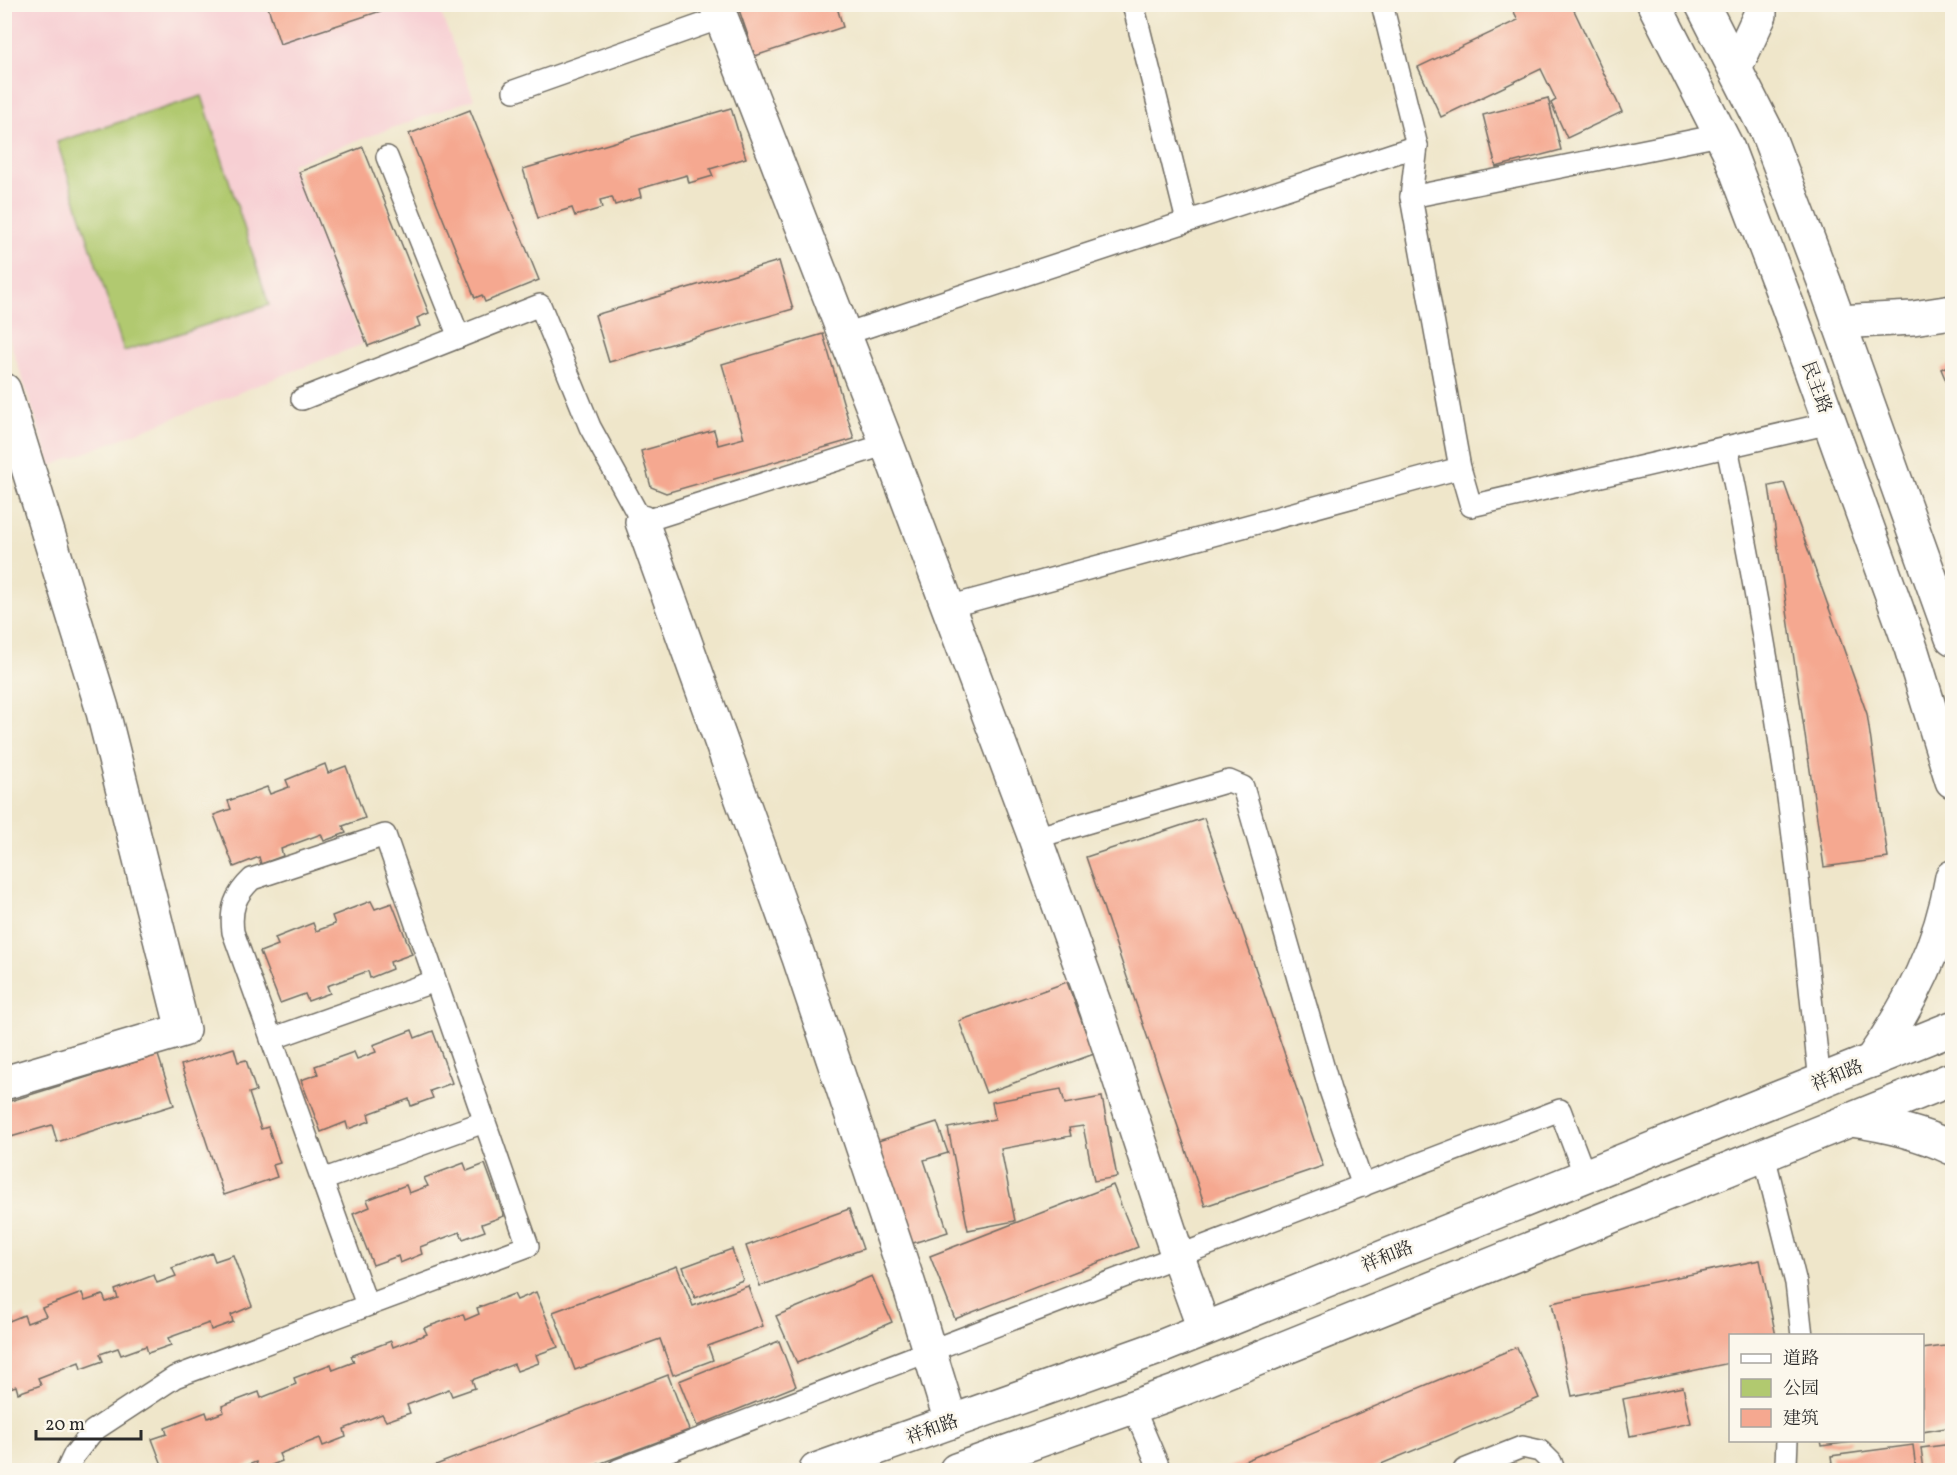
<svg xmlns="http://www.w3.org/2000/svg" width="1957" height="1475" viewBox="0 0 1957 1475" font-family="Vollkorn,'Noto Serif SC',serif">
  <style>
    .built { fill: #f7cfd3 }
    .green { fill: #b1c96f; stroke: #6e7a4d; stroke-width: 1.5 }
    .building { fill: #f5a890 }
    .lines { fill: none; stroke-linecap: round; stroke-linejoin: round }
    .lane-casing { stroke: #706c63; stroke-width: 24 }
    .street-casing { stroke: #706c63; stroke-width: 36 }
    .secondary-casing { stroke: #706c63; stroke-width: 36 }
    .lane { stroke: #fff; stroke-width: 21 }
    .street { stroke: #fff; stroke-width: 33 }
    .secondary { stroke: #fff; stroke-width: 33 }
    .labels { text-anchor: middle; stroke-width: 5; stroke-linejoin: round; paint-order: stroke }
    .street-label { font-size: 18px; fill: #2b2b2b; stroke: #fbf7ec }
  </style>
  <rect width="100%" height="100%" fill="#fbf7ec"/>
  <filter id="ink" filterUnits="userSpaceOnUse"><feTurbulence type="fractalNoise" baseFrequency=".0167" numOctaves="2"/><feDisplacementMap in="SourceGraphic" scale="12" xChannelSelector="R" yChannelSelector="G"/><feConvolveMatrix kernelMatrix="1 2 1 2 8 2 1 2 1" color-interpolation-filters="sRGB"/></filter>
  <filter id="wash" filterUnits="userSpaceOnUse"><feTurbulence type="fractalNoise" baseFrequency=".008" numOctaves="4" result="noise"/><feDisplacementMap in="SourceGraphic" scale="24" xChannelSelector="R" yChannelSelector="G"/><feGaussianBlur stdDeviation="1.35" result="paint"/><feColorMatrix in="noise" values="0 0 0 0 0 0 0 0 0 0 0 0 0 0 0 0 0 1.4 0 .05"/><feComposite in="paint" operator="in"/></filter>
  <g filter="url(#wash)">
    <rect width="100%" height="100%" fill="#efe6ca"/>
    <path class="built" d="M4,5H438L474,99L291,164L363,344L51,466L5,326Z"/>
    <path class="green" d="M202,96L269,305L124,351L57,142Z"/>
    <g id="blocks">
      <g class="building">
        <path d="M267,4H399V5L280,44Z"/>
        <path d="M737,4H836L843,27L755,56Z"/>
        <path d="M1510,4H1571L1622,112L1567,138L1551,103L1556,100L1541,69L1441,117L1418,67L1518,20Z"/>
        <path d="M1548,98L1561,150L1496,167L1483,115Z"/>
        <path d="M731,108L746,158L710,169L713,176L689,183L687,175L639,189L641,197L615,205L612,197L600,200L602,208L575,216L572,208L538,218L523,169Z"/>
        <path d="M470,110L539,280L485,302L482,295L475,298L409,134Z"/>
        <path d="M363,147L429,313L417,318L420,326L368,346L299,172Z"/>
        <path d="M779,261L793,309L609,362L595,315Z"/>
        <path d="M823,334L854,439L666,493L651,487L641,451L714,430L718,445L744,438L722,364Z"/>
        <path d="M1952,364V395L1941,369Z"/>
        <path d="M1784,483L1867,714L1888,858L1824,867L1769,486Z"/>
        <path d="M325,764L328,773L346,766L365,818L343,826L346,833L324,841L321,834L281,849L283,856L261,864L259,857L234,867L214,815L231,809L228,801L267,787L270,794L289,787L286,780Z"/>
        <path d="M1204,818L1323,1166L1205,1206L1086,857Z"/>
        <path d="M371,901L375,909L392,903L412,954L390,962L392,969L370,978L368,971L327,986L330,993L308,1001L305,994L280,1003L260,952L278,945L275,938L313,923L316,931L335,924L332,916Z"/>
        <path d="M1067,982L1094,1054L986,1093L959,1021Z"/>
        <path d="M412,1030L415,1038L433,1031L452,1083L430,1091L433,1098L411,1106L409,1099L368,1114L370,1121L348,1129L346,1122L321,1132L301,1080L318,1074L315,1066L354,1052L357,1059L376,1052L373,1045Z"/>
        <path d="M234,1048L238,1062L246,1060L256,1091L249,1093L261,1129L268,1127L280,1163L273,1165L277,1177L224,1195L181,1065Z"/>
        <path d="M158,1055L174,1105L57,1142L52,1125L4,1139V1103Z"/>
        <path d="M1061,1089L1065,1104L1102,1097L1117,1177L1094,1181L1083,1126L1069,1128L1071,1136L1001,1149L1015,1221L968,1230L948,1128L995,1119L992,1102Z"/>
        <path d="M937,1122L948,1153L924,1160L948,1232L907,1245L872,1143Z"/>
        <path d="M464,1163L467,1171L485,1164L504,1216L482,1224L485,1231L463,1239L460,1232L420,1247L422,1254L400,1263L398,1256L373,1265L353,1214L370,1207L367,1200L406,1185L409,1193L428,1186L424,1178Z"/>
        <path d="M1113,1185L1138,1247L955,1319L930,1256Z"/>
        <path d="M849,1209L863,1249L760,1286L746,1246Z"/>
        <path d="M732,1249L743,1280L695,1298L683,1267Z"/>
        <path d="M212,1253L215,1261L233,1255L252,1306L231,1315L233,1322L211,1330L209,1323L168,1338L171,1345L148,1353L146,1346L121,1355L118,1348L100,1354L103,1361L81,1369L79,1362L38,1378L41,1385L18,1393L16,1386L4,1390V1323L24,1315L27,1323L46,1316L42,1308L82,1293L85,1301L103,1295L106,1302L118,1298L115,1290L154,1275L157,1283L176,1276L172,1268Z"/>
        <path d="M1760,1260L1776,1336H1730V1363L1572,1396L1552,1303Z"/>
        <path d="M677,1266L693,1306L748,1286L763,1326L708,1346L713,1360L673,1375L660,1339L575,1370L553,1312Z"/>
        <path d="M872,1276L892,1322L797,1363L776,1316Z"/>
        <path d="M536,1292L558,1347L536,1355L539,1363L517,1371L514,1364L472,1380L475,1388L452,1396L449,1389L407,1405L410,1413L386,1421L382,1414L344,1429L346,1437L323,1446L320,1438L279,1454L282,1461L259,1470L256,1462L235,1470H164L152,1439L167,1434L165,1428L206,1412L208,1418L224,1412L222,1406L259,1392L261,1398L296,1384L294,1378L331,1364L333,1370L354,1362L351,1356L391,1341L393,1347L427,1334L424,1328L463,1314L465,1320L479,1314L477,1308L514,1294L517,1300Z"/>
        <path d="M779,1341L796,1386L697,1426L679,1381Z"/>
        <path d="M1952,1345V1427L1922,1432V1349Z"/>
        <path d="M1517,1347L1539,1398L1367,1470H1223Z"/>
        <path d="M668,1375L689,1430L596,1465L589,1468L590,1470H423Z"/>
        <path d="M1683,1387L1691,1423L1630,1436L1623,1399Z"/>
        <path d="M1821,1440H1851V1442L1822,1446Z"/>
        <path d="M1952,1444V1470H1924L1921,1448Z"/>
        <path d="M1913,1445L1916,1470H1833L1831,1456Z"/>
      </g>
    </g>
  </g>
  <g filter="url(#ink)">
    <use href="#blocks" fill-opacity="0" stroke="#706c63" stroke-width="1.5"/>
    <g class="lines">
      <g class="lane-casing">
        <g id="lane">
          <path d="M1133,4L1187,221"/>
          <path d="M1382,4L1417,146L1411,197"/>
          <path d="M514,91L721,18"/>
          <path d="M387,157L459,337"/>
          <path d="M845,334L1417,146"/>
          <path d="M302,399L540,305L590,427L642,522L887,444"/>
          <path d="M1727,447C1750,558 1770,670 1786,783C1800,882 1809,982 1820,1082"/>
          <path d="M1460,468L1411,197L1720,135"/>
          <path d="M948,607L1460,468L1471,506L1830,423"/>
          <path d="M1035,838L1229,781L1243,787L1330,1090L1363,1186"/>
          <path d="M271,1039L435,981"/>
          <path d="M1764,1155L1796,1283L1802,1336"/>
          <path d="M322,1180L484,1122"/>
          <path d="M1133,1407L1160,1470"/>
          <path d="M1787,1440L1786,1464L1788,1470"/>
          <path d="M67,1470L74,1455L93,1431L175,1377L528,1246L385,835L252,879C235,895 230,909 233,932L367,1305"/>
          <path d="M618,1470L1560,1110L1585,1176"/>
          <path d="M1464,1470L1522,1447L1540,1451L1551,1462L1554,1470"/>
        </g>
      </g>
      <g class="street-casing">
        <g id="street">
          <path d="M716,4L887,444L1035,838L1097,1011L1178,1257L1204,1329"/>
          <path d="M1735,69L1760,15V4"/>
          <path d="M1838,322L1913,318L1952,312"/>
          <path d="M4,390L102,708L183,1030L4,1083"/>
          <path d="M642,522L799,958L909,1285L951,1422"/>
        </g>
      </g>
      <g class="secondary-casing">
        <g id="secondary">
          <path d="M1654,4L1728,149L1787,304L1911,648L1952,781"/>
          <path d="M1702,4L1767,132L1827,289L1952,638"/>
          <path d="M1871,1061C1910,1005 1941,945 1952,877"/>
          <path d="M1851,1120C1887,1125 1920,1133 1952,1148"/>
          <path d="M816,1470L1158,1348L1952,1028"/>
          <path d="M956,1470L1175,1392L1952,1079"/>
        </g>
      </g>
      <use href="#lane" class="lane"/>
      <use href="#street" class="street"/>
      <use href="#secondary" class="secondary"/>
    </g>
  </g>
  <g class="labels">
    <g class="street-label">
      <text transform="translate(1817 387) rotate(70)" y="6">民主路</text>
      <text transform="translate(1837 1075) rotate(-22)" y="6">祥和路</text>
      <text transform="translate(1387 1256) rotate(-22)" y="6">祥和路</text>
      <text transform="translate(932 1429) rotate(-20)" y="6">祥和路</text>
    </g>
  </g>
  <rect width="1957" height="1475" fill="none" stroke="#fbf7ec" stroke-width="24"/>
  <rect x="1729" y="1334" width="195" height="108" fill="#fbf7ec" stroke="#a8a59f" stroke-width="1.5"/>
  <rect x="1741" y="1354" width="30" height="9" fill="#ffffff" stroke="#a8a59f" stroke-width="1.5"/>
  <text x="1783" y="1364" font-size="18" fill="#2b2b2b">道路</text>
  <rect x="1741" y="1379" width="30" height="18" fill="#b1c96f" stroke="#a8a59f" stroke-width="1.5"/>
  <text x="1783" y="1394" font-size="18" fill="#2b2b2b">公园</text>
  <rect x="1741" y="1409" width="30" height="18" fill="#f5a890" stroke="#a8a59f" stroke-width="1.5"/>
  <text x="1783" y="1424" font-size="18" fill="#2b2b2b">建筑</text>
  <path d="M36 1430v9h105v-9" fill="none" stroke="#2b2b2b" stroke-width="3"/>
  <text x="45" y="1430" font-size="18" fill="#2b2b2b" stroke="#fbf7ec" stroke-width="4.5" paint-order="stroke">20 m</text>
</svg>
